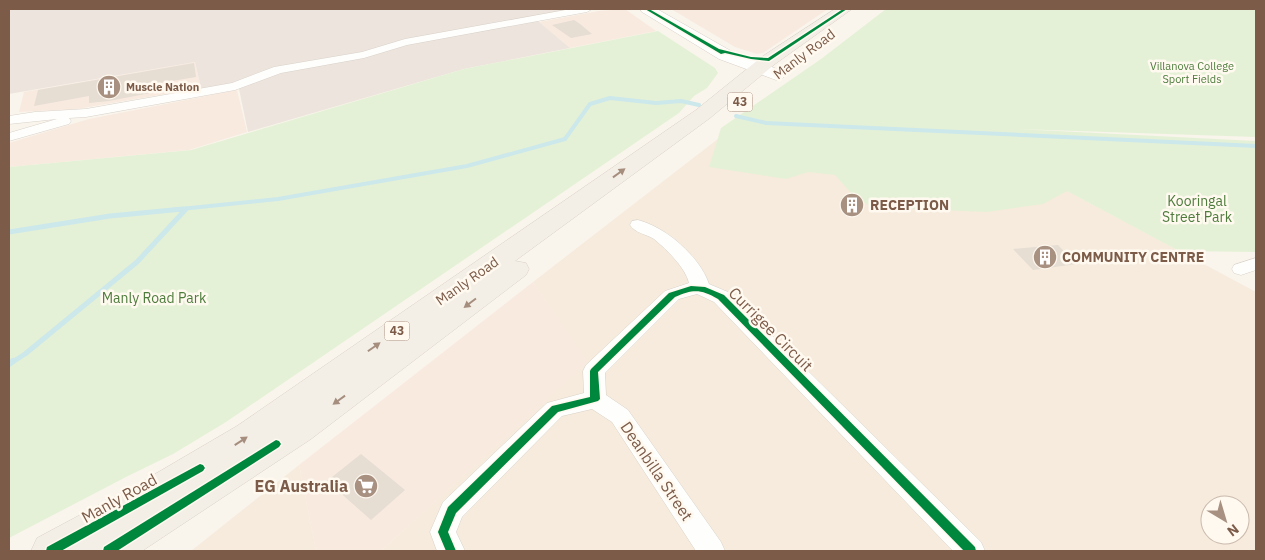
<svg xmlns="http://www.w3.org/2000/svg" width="1265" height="560" viewBox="0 0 1265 560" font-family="'IBM Plex Sans',sans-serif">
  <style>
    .residential { fill: #f6ebdc; fill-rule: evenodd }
    .commercial { fill: #f9eae0 }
    .industrial { fill: #ede5dd }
    .green { fill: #e5f1d6 }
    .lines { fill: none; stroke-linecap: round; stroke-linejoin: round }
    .stream-far2 { stroke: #cce8eb; stroke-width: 4 }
    .stream-far1 { stroke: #cce8eb; stroke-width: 5 }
    .stream { stroke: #cce8eb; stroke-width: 6 }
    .building { fill: #e6ddd3 }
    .street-casing { stroke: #d9d2ca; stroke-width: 1 }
    .secondary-casing { stroke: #d9d0c8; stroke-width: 1 }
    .primary-casing { stroke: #dbd1c9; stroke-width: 1 }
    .street { fill: #fefefc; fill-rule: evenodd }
    .secondary { fill: #fefefc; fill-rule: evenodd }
    .primary { fill: #f3eee6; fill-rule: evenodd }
    .cycleway-casing { stroke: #fff9f0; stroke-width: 3 }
    .cycleway { fill: #00873e; fill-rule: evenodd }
    .oneway { fill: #a68e7f }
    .labels { text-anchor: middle; stroke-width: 5; stroke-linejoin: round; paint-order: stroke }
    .far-park-label { font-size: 11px; fill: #4d7c3c; stroke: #fff9f0 }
    .far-poi-label { font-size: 11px; font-weight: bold; fill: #7c5b48; stroke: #fff9f0; text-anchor: start }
    .shield { fill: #fff9f0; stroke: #a38a7a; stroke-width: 1 }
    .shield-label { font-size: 12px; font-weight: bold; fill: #7c5b48 }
    .street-label { font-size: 14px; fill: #7c5b48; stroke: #fff9f0 }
    .park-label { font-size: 14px; fill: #4d7c3c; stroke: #fff9f0 }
    .poi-label { font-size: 14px; font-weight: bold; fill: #7c5b48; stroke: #fff9f0; text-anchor: start }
    .near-street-label { font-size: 16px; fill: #7c5b48; stroke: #fff9f0 }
    .near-poi-label { font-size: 16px; font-weight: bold; fill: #7c5b48; stroke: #fff9f0; text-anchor: end }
  </style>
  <rect width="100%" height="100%" fill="#f9f5ec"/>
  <g class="residential">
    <path d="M821,59L1256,292V551H381L587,362L533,282ZM1210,505H1240V535H1210Z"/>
    <path d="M299,465L316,551H191Z"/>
  </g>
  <g class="commercial">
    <path d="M625,9L656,31L570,48L539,22L599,11Z"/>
    <path d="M671,9H828L763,53L757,54L735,47Z"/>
    <path d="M195,62L201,88L77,109L19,112L24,92Z"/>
    <path d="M237,90L247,132L189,150L9,167V143L89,119Z"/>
    <path d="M533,282L588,362L381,551H316L299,465Z"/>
  </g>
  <path class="industrial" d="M9,9H573L532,16L570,48L464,69L248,132L239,89L201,88L195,62L9,94Z"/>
  <g class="green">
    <path d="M886,9H1256V137L1017,129L1256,141V252L1179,251L1067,191L1043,204L987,212L871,207L852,194L835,175L808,172L786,179L709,167L721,128L821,59Z"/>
    <path d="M658,31L715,68L718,73L707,88L694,96L679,113L226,422L173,454L126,477L9,538V167L191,150L464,69Z"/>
  </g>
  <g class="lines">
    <g class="stream-far2">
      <path d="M736,116L766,123L1256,146"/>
      <path d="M171,210L278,199L467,166L565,139L590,104L610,98L656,103L681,101L699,105"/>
    </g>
    <g class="stream-far1">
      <path d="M9,232L110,216L183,209"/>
      <path d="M11,363L25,354L137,262L186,209"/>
    </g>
    <path class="stream" d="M9,364L13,361"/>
  </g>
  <g class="building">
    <path d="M574,20L580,24L592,34L571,38L552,25Z"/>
    <path d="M194,63L196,77L160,83L161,91L109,101L89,103V96L34,106L38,90Z"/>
    <path d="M1058,245L1076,264L1033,270L1013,249Z"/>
    <path d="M361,454L405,490L371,520L327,481Z"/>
  </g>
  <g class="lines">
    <g class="street-casing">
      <g id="street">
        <path d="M571,9H592L587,12L407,45L364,58L281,73L235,90L86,117L69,118L71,121L69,124L9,141V133L57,119L9,124V116L35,112L86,109L232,83L274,67L362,52L405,39Z"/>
        <path d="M638,220C666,227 700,257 709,284L728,292L981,542L985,551H953L714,302L697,294L679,299L605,373L606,395L628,410L721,542L725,551H696L612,422L592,409L562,416L462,517L456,532L465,551H437L430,532L443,502L547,403L584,393L583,371L586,365L665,291L689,283C685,267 667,250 654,239C646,234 635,233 630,225L632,221Z"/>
        <path d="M1256,258V270L1241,275L1234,273L1232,269L1234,265Z"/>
      </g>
    </g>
    <g class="secondary-casing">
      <path id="secondary" d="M640,9H657L731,51L782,71L785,75L782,79L776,80L719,59L642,12Z"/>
    </g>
    <g class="primary-casing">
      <path id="primary" d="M835,9H852L775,64L710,118L515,261L526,263L529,269L526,275L311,439L142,551H31L37,538L138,484L237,426L696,110L763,56Z"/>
    </g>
    <use href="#street" class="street"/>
    <use href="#secondary" class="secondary"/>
    <use href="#primary" class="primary"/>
    <g class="cycleway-casing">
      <g id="cycleway">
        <path d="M645,9H649L719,49L751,57L768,58L843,9H847L769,61L751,59L725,53L721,54Z"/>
        <path d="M691,286L705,287L724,295L975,547L976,551H964L718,299C701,289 693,289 675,297L598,372L600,399L598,401L558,412L456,513L448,532L456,551H446L438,532L448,507L552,406L590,397V371L591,369L669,293Z"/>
        <path d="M276,440L279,441L281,444L279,447L117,551H103L104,547Z"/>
        <path d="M200,464L203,465L205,468L203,471L61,551H46L47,547Z"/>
      </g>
    </g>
    <use href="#cycleway" class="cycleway"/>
  </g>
  <defs><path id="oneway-solid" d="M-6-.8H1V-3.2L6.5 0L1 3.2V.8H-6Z" transform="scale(1.25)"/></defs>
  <g class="oneway">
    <use href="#oneway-solid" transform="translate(619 173) rotate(-36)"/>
    <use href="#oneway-solid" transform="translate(470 303) rotate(143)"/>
    <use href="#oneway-solid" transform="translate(374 347) rotate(-35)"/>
    <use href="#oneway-solid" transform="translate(339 400) rotate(144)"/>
    <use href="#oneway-solid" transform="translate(241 441) rotate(-33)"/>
  </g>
  <defs>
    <g id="building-disc" transform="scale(1.25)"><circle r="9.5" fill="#a89181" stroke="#fff9f0"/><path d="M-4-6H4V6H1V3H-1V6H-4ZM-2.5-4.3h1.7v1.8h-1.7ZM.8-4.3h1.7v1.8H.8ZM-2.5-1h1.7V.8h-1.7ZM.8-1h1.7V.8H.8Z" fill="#fff"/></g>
    <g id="supermarket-disc" transform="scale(1.25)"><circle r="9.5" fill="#a89181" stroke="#fff9f0"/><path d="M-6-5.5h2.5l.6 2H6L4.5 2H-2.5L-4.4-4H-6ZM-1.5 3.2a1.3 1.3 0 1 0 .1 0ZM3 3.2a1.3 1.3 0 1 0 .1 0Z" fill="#fff"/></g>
  </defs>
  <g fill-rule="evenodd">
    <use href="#building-disc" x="109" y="87"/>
    <use href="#building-disc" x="852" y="205"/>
    <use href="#building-disc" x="1045" y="257"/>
    <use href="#supermarket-disc" x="366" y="486"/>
  </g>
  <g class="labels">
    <g class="far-park-label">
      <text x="1192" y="70">Villanova College<tspan x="1192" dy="13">Sport Fields</tspan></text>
    </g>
    <g class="far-poi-label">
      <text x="126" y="91">Muscle Nation</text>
    </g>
    <g class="shield">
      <rect x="727.5" y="92.5" width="25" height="19" rx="4"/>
      <rect x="384.5" y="321.5" width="25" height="19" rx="4"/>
    </g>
    <g class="shield-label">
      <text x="740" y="106">43</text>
      <text x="397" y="335">43</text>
    </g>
    <g class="street-label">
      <text transform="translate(804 54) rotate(-37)" y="5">Manly Road</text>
      <text transform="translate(467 281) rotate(-35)" y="5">Manly Road</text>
    </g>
    <g class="park-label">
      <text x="1197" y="206">Kooringal<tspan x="1197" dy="16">Street Park</tspan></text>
      <text x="154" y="303">Manly Road Park</text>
    </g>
    <g class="poi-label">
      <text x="870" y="210">RECEPTION</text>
      <text x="1062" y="262">COMMUNITY CENTRE</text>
    </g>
    <g class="near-street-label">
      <text transform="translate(771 329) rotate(45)" y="6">Currigee Circuit</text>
      <text transform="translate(657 471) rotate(56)" y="6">Deanbilla Street</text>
      <text transform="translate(119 498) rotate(-29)" y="6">Manly Road</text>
    </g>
    <g class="near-poi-label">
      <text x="348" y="492">EG Australia</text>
    </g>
  </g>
  <rect width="1265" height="560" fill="none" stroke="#7c5b48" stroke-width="20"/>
  <g transform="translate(1225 520) rotate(142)"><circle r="24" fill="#fff9f0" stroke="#cbbaad"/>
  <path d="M0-4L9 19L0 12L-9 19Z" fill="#a89181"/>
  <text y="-8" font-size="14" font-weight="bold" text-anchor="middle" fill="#7c5b48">N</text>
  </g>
</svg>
